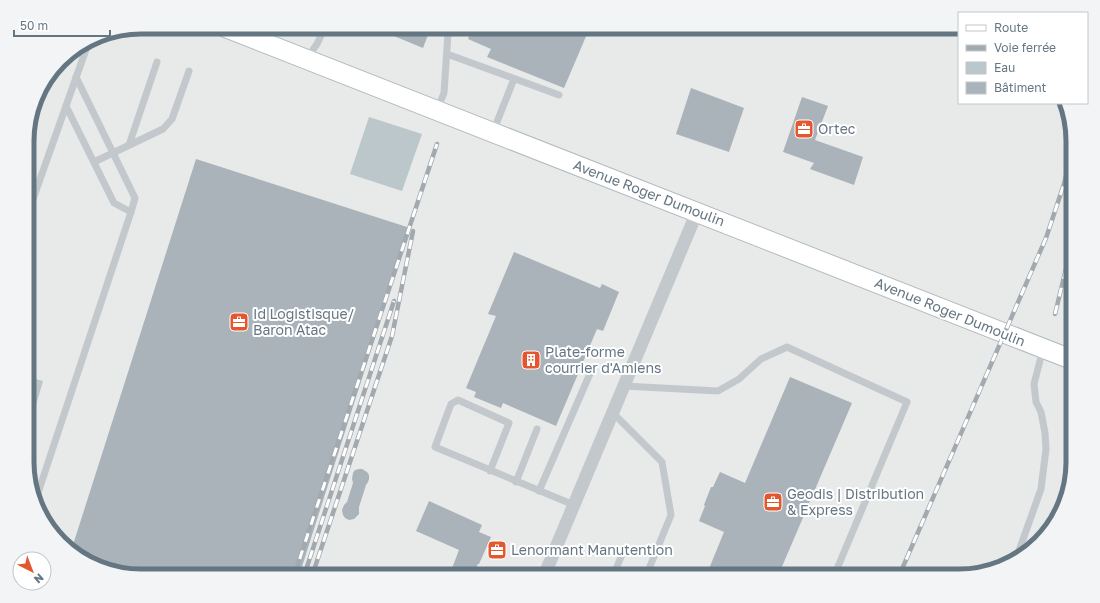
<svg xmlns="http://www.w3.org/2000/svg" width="1100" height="603" viewBox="0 0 1100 603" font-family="'Golos Text',sans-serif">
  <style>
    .built { fill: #e8e9e9 }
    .water { fill: #bbc7cb }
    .building { fill: #aab3b9 }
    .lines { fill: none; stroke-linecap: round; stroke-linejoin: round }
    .secondary-casing { stroke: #b3babf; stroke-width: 21 }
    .service { stroke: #c3c8cc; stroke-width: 7 }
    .minor { stroke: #c3c8cc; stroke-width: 13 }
    .secondary { stroke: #fff; stroke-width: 19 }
    .rail-casing { stroke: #a2aab0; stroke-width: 4.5 }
    .rail { stroke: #fff; stroke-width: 3; stroke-dasharray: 9; stroke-linecap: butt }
    .labels { text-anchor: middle; stroke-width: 4; stroke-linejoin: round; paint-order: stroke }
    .poi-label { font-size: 14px; fill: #657683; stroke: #fff; text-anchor: start }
    .street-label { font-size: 14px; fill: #657683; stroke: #fff }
    .rim { fill: none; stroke: #657683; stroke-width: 5 }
  </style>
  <rect width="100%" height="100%" fill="#fafaf8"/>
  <path class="built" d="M141,27H959V103H1063L1072,126L1073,462L1061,513L1022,557L966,576H141L90,564L46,526L28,477L27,133L39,90L66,55L98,36Z"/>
  <g class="water">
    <path d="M369,117L422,134L402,191L350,174Z"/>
    <path d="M28,377L43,381L28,433Z"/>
  </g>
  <g class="building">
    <path d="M372,27H431L423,48Z"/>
    <path d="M472,27H590L564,88L487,57L491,49L468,39Z"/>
    <path d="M691,88L744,108L729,152L676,134Z"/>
    <path d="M802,97L828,106L815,140L863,157L854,185L810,169L814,163L783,152Z"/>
    <path d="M196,159L410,228L299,576H141L90,564L72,548Z"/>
    <path d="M514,252L600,288L602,284L619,292L603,331L597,329L556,426L503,403L501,408L474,397L476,392L466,388L496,316L488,314Z"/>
    <path d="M790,377L852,403L778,576H706L724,532L699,521L705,506L704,505L711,487H713L720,472L745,483Z"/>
    <path d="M359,469H362L367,472L369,475V479L368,482L366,485L359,507V514L354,519L349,520L345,518L343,515L342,510L344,505L347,502L353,483L352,479L353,473L355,470Z"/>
    <path d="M429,501L482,525L479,532L491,537L479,564H478L472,576H449L459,550L416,531Z"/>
  </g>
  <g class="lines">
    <g class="secondary-casing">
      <path id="secondary" d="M224,27L1073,360"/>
    </g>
    <g class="service">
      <path d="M447,54L559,95"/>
      <path d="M307,58L317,44L325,27"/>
      <path d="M66,106L114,203L131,212L135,198L76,77"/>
      <path d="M437,110L444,93L448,33L451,27"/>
      <path d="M493,132L514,79"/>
      <path d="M129,145L157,62"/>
      <path d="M94,162L163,129L172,119L189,71"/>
      <path d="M27,216L89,41"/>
      <path d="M624,386L718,391L739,379L761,359L787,347L907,402L834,576"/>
      <path d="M613,413L662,462L671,515L646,576"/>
      <path d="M490,471L509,423L458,400L451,404L435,447L574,505"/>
      <path d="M516,482L537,429"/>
      <path d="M539,491L592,369"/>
      <path d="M36,499L131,212"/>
      <path d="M1016,559L1041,489L1046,449L1045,433L1041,412L1036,402L1034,384L1043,349"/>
      <path d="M613,576L624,550"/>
    </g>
    <path class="minor" d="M544,576L697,212"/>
    <use href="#secondary" class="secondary"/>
    <g class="rail-casing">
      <g id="rail">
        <path d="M1055,314L1072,244"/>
        <path d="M294,576L437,144"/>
        <path d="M304,576L394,301"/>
        <path d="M312,576L392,336L413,231"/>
        <path d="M899,576L1046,238L1064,184L1072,150"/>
      </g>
    </g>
    <use href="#rail" class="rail"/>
  </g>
  <defs>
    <g id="office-square" transform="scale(1)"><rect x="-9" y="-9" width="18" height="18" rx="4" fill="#e4572e" stroke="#fff"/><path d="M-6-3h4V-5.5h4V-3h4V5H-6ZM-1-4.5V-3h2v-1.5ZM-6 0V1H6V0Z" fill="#fff"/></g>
    <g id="building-square" transform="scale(1)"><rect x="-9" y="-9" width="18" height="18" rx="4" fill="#e4572e" stroke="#fff"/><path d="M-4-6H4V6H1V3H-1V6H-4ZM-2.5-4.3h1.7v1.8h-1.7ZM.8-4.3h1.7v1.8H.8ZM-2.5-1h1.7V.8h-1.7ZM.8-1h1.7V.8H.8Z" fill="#fff"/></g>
  </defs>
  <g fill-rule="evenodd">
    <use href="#office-square" x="804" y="129"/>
    <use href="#office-square" x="239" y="322"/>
    <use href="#building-square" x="531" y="360"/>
    <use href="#office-square" x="773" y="502"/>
    <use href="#office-square" x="497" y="550"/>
  </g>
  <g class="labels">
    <g class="poi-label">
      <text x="818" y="134">Ortec</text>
      <text x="253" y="319">Id Logistisque/<tspan x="253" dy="16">Baron Atac</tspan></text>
      <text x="545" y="357">Plate-forme<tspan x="545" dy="16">courrier d'Amiens</tspan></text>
      <text x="787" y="499">Geodis | Distribution<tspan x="787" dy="16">&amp; Express</tspan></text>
      <text x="511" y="555">Lenormant Manutention</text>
    </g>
    <g class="street-label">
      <text transform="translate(649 193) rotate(21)" y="5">Avenue Roger Dumoulin</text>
      <text transform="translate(950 312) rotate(22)" y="5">Avenue Roger Dumoulin</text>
    </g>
  </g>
  <path d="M0 0H1100V603H0ZM141 34H959A107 107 0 0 1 1066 141V462A107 107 0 0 1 959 569H141A107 107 0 0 1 34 462V141A107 107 0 0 1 141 34Z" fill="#f3f4f5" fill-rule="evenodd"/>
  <path class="rim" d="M141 34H959A107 107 0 0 1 1066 141V462A107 107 0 0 1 959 569H141A107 107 0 0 1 34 462V141A107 107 0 0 1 141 34Z"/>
  <rect x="958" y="12" width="130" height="92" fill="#ffffff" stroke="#c1c8cd"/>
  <rect x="966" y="25" width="20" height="6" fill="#ffffff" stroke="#c1c8cd"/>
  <text x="994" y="32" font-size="12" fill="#657683">Route</text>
  <rect x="966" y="45" width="20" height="6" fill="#a2aab0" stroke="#c1c8cd"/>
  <text x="994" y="52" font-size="12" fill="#657683">Voie ferrée</text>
  <rect x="966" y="62" width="20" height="12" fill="#bbc7cb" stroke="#c1c8cd"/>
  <text x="994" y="72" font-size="12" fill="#657683">Eau</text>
  <rect x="966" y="82" width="20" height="12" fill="#aab3b9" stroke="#c1c8cd"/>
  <text x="994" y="92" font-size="12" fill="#657683">Bâtiment</text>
  <g transform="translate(32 571) rotate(138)"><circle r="19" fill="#ffffff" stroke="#c1c8cd"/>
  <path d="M0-3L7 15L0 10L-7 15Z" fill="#e4572e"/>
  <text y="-6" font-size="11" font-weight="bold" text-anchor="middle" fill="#657683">N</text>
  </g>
  <path d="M14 30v6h96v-6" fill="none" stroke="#657683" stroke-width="2"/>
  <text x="20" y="30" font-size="12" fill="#657683" stroke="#ffffff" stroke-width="3" paint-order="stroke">50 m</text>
</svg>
